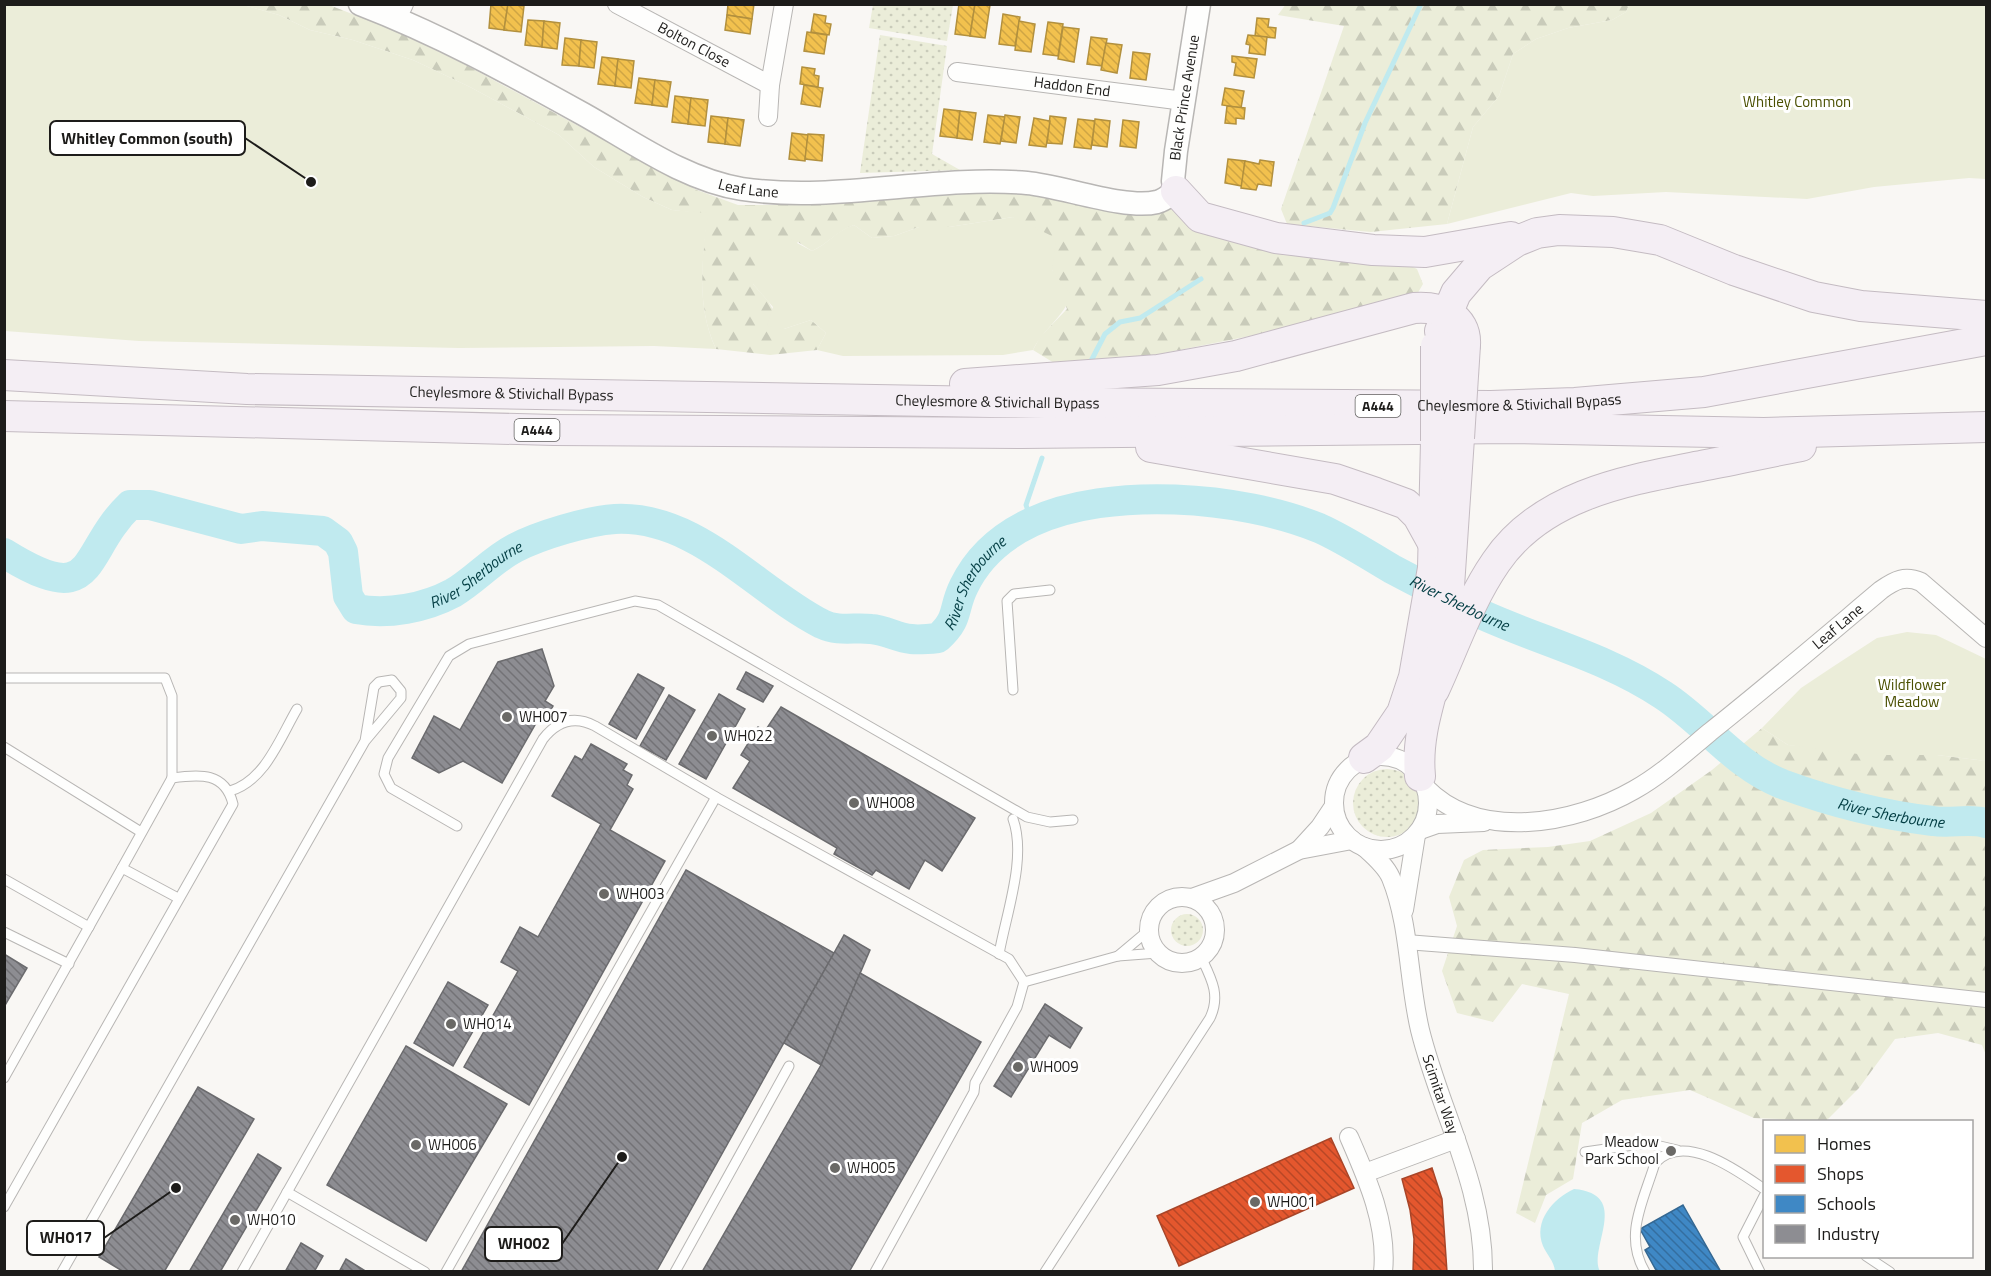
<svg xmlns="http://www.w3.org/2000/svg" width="1991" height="1276" viewBox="0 0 1991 1276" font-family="'Titillium Web',sans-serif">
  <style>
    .grass { fill: url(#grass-dots) }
    .forest { fill: url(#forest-firs) }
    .green { fill: #ebedd9 }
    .water { fill: #c0eaef }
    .homes { fill: url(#homes-back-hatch); stroke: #b2903e; stroke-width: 1.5 }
    .shops { fill: url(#shops-back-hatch); stroke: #a84528; stroke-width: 1.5 }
    .schools { fill: url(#schools-back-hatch); stroke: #356892; stroke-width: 1.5 }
    .industry { fill: url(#industry-back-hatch); stroke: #6b6b6e; stroke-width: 1.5 }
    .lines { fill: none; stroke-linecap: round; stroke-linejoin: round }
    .stream { stroke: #c0eaef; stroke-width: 5 }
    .river { stroke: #c0eaef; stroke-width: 30 }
    .service-casing { stroke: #b8b6b4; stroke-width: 11 }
    .pedestrian-casing { stroke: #b8b6b4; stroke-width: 16 }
    .minor-casing { stroke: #b8b6b4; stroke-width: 20 }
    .tertiary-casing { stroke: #b8b6b4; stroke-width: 25 }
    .trunk-casing { stroke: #c4bbc2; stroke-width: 32 }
    .service { stroke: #fefefd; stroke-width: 9 }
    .pedestrian { stroke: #fefefd; stroke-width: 14 }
    .minor { stroke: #fefefd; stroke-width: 18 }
    .tertiary { stroke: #fefefd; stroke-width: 22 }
    .trunk { stroke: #f4eef4; stroke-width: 30 }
    .trunk-bridge-casing { stroke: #c4bbc2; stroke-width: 32; stroke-linecap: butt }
    .trunk-bridge { stroke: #f4eef4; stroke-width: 30 }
    .poi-dot { fill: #6a6966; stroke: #fff; stroke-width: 2 }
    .labels { text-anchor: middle; stroke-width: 6; stroke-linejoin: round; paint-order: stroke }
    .shield { fill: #fff; stroke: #61605f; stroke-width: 1.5 }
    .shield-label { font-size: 14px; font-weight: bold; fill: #1d1c1a }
    .street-label { font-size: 15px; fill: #1d1c1a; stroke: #fff }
    .park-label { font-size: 15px; fill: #4a4f00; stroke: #fff }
    .poi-label { font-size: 15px; fill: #1d1c1a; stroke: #fff; text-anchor: start }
    .water-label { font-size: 16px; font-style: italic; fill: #033e44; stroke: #fff }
    .leader { fill: none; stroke: #1d1c1a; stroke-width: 2 }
    .callout-dot { fill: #1d1c1a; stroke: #fff; stroke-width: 2 }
    .callout { fill: #fff; stroke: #1d1c1a; stroke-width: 2 }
    .callout-label { font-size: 16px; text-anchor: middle; font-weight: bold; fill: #1d1c1a }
  </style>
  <defs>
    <pattern id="grass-dots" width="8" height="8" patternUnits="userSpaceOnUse" patternTransform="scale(1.5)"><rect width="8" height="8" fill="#ebedd9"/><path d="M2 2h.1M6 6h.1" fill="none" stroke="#c9cbba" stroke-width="1.8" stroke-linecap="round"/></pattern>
    <pattern id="forest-firs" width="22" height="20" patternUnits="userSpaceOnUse" patternTransform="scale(1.5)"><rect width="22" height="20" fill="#ebedd9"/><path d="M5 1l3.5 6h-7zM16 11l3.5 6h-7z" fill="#c9cbba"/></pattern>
    <pattern id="homes-back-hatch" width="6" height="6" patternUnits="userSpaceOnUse" patternTransform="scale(1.5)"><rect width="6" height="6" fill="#f2c14e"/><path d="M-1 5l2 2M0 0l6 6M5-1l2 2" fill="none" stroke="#cfa544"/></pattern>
    <pattern id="shops-back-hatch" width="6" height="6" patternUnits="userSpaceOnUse" patternTransform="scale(1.5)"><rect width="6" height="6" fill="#e4572e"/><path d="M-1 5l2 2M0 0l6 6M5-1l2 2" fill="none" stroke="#b84726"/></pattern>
    <pattern id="schools-back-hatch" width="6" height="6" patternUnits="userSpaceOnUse" patternTransform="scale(1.5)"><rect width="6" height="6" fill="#3f88c5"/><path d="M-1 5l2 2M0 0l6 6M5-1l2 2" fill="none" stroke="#346e9f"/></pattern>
    <pattern id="industry-back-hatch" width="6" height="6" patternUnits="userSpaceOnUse" patternTransform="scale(1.5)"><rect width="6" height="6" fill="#8d8d92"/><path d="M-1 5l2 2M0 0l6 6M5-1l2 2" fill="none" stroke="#737276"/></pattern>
  </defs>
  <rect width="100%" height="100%" fill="#f9f7f4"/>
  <g class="grass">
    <path d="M873,5H953L947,41L869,28Z"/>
    <path d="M880,35L947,46L932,154L960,170L860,173Z"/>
    <circle cx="1387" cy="803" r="34"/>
    <circle cx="1187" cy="930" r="16"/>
  </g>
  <g class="forest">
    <path d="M1286,4L1629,5L1626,12L1612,20L1568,28L1536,39L1513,54L1499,96L1473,127L1447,224L1371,232L1287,224L1281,209L1344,26L1278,15Z"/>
    <path d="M243,5H329L391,29L464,64L697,190L738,205H817L1004,191L1173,203L1404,263L1417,269L1423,284L1416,296L1270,332L1144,357L1059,366L1033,350L1040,337L1067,309L1052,270L1013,217L949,227H919L894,236L872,238L854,225C837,231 829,243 812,251L798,242L753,284L768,301L784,329L811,320L826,333L817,350L770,355L716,349C696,307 702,259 707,214L672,210L643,197L594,167L559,135L470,87L413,60L353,40L310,30L279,15Z"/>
    <path d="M1762,728L1788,745L1937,755L1986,761V1055L1982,1045L1938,1033L1895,1039L1859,1088L1826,1121L1754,1118L1690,1090L1622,1100L1582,1123L1573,1179L1546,1195L1535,1223L1516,1213L1569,994L1522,984L1493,1022L1457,1013L1442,971L1457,926L1449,897L1464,860L1483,850L1548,847L1590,841L1651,813L1712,770Z"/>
  </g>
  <g class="green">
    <path d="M243,5L279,15L310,30L353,40L413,60L470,87L559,135L594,167L643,197L672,210L708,213C702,259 696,307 716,349L654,346L459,348L139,341L5,331V5Z"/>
    <path d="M1629,5H1986V179L1969,178L1874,187L1807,199L1666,192L1593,196L1571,193L1447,224L1473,127L1499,96L1513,54L1536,39L1568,28L1612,20L1626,12Z"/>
    <path d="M1013,217L1056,238L1052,270L1071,295C1064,317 1043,329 1033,350L1003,355L843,356L817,350L826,333L811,320L784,329L767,326L773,307L753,284L762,242L784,236L812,251C828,244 837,230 854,225L872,238L894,236L919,227H949Z"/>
    <path d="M1907,632L1936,635L1986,659V761L1937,755H1866L1788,745L1762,728L1801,688L1834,666L1877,638Z"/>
  </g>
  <path class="water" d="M1574,1189C1632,1194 1588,1248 1600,1271H1555C1554,1261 1547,1255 1543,1246C1533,1221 1553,1199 1574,1189Z"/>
  <g class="homes">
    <path d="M491,4H508L504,30L489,28Z"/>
    <path d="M508,4L524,6L521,32L504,30Z"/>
    <path d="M728,4H754L752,19L727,15Z"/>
    <path d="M959,4H975L970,36L955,34Z"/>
    <path d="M975,4L990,5L985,38L970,36Z"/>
    <path d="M814,14L826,16L825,23L831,24L829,35L811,32Z"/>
    <path d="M1003,14L1020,17L1015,46L999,44Z"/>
    <path d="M727,15L752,19L750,34L725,30Z"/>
    <path d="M1257,18L1269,19L1268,27L1276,28L1275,38L1255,36Z"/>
    <path d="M528,20L544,21L542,47L525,45Z"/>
    <path d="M544,21L560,23L557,49L542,47Z"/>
    <path d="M1019,21L1035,24L1031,52L1015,50Z"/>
    <path d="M1048,22L1063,24L1058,56L1043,54Z"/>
    <path d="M1063,27L1079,29L1074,62L1058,59Z"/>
    <path d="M807,32L827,35L824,54L804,51Z"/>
    <path d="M1248,35L1267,37L1265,55L1249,53L1250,45L1246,44Z"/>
    <path d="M1091,37L1107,39L1102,66L1087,64Z"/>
    <path d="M565,38L581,40L579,66L562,65Z"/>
    <path d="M581,40L597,42L594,68L579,66Z"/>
    <path d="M1106,43L1122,45L1117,73L1101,70Z"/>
    <path d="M1133,52L1150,54L1146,80L1130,78Z"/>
    <path d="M1232,56L1257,59L1254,78L1234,75L1236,63L1232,62Z"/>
    <path d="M602,57L618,59L615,86L598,84Z"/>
    <path d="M618,59L634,61L631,88L615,86Z"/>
    <path d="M802,67L815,69L814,75L819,76L818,87L800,84Z"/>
    <path d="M639,78L655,80L652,105L635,103Z"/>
    <path d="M655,80L671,82L667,107L652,105Z"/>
    <path d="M804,85L823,88L820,107L801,104Z"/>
    <path d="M1225,88L1244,91L1241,108L1222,105Z"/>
    <path d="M675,96L691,98L688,124L672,122Z"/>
    <path d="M691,98L708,100L705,126L688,124Z"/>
    <path d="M1227,106L1245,108L1244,119L1236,118V124L1225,123Z"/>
    <path d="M944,109L960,111L957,138L940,136Z"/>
    <path d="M960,111L976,113L972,140L957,138Z"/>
    <path d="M988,115L1005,117L1000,144L984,142Z"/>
    <path d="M1005,115L1020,117L1016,143L1001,141Z"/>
    <path d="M711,116L728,118L725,144L708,142Z"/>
    <path d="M1050,116L1066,118L1062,144L1047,143Z"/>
    <path d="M728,118L744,120L740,146L725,144Z"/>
    <path d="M1034,118L1050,121L1046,147L1029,145Z"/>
    <path d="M1078,119L1095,121L1091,149L1074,147Z"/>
    <path d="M1095,119L1110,121L1107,147L1092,145Z"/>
    <path d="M1123,120L1139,122L1136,148L1120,146Z"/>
    <path d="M792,133L808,135L805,161L789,159Z"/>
    <path d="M808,134L824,135L822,161L805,159Z"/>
    <path d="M1228,159L1245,161L1242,186L1225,183Z"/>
    <path d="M1260,160L1274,162L1271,186L1258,184L1256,190L1241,188L1245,161L1259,164Z"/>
  </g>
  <g class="shops">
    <path d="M1331,1138L1354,1188L1179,1266L1157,1216Z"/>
    <path d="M1432,1168L1442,1199L1447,1272H1413L1414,1239L1410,1210L1402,1179Z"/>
  </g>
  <path class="schools" d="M1683,1205L1721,1272H1657L1645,1250L1650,1247L1640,1229Z"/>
  <g class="industry">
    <path d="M542,649L554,686L545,701L553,706L545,721L539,718L502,783L463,761L439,773L412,758L434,716L460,730L498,662Z"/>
    <path d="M746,672L773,686L763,702L737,689Z"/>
    <path d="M638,674L664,688L636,739L609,724Z"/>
    <path d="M719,694L745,709L706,779L679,764Z"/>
    <path d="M669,695L695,710L666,760L640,746Z"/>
    <path d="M781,707L975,818L942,871L925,860L909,889L876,870L872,875L834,854L837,848L733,788L750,761L741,755L758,727L765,731Z"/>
    <path d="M591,744L627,764L623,770L632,775L627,785L633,789L610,830L665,861L529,1105L464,1067L518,971L501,962L520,927L538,937L601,824L552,796L575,756L582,760Z"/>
    <path d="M686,870L834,953L656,1272H461Z"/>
    <path d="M844,935L870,950L821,1065L784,1043Z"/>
    <path d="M4,954L27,968L4,1007Z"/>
    <path d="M860,973L981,1042L849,1272H702L821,1065Z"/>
    <path d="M448,982L488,1005L453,1066L414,1043Z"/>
    <path d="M1045,1004L1082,1028L1070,1048L1049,1035L1011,1097L994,1086Z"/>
    <path d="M406,1046L507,1104L426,1241L327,1185Z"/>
    <path d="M198,1087L254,1119L164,1272H124L99,1257Z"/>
    <path d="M258,1154L281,1168L220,1272H189Z"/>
    <path d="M301,1243L323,1256L314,1272H285Z"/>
    <path d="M346,1259L367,1272H339Z"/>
  </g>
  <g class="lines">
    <g class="stream">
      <path d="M1304,223L1330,213L1333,208L1365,123L1421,4"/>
      <path d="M1090,363L1105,334L1120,322L1140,318L1201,279"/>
      <path d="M1032,522L1026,505L1042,458"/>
    </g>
    <path class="river" id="s1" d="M4,553C99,612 79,554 130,505H150L241,529L262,526L323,531L338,542L343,552L348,596L356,609C388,615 425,608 453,593C475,580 492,560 515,548C540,535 587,521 615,519C697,515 755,590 822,624C839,632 854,627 871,629C885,630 898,638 911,639C919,640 929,639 938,638C960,618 952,610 964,586C978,557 1002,536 1032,522C1109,486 1241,496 1319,528C1344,539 1368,555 1392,569C1422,585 1452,600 1483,615C1543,642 1608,658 1663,695C1705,722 1734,765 1782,784C1831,802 1881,815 1933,821C1951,824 1969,818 1986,823"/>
    <g class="service-casing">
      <g id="service">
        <path d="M4,678H165L172,696V778"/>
        <path d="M1013,690L1007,601L1014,594L1050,590"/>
        <path d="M4,747L141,832"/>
        <path d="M230,791C265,781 280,738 297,709"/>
        <path d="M457,826L391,788L384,774L388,758L449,656L469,644L635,601L658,605L1027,817L1050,822L1073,820"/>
        <path d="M4,879L89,927"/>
        <path d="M4,932L69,964"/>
        <path d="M999,954C1006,914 1027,858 1013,819"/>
        <path d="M1118,956L1149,930"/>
        <path d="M1024,982L1118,956L1158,953"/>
        <path d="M4,1078L122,868L178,898"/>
        <path d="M1585,1152L1647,1143L1677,1150"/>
        <path d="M287,1192L425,1272"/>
        <path d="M4,1207L233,804C225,772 200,774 172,778L122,868"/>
        <path d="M1866,1256L1890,1272"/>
        <path d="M62,1272L365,741L401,698V691L392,680L379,682L374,687L365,741"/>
        <path d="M242,1272L543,739C557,721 574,715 595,726L716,797L1009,959L1024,982"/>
        <path d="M446,1272L716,797"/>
        <path d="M675,1272L789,1066"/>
        <path d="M875,1272L974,1092L975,1083L1017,1007L1024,982"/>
        <path d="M1045,1272L1210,1018C1221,995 1211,978 1201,957"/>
        <path d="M1645,1272C1623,1235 1644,1200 1655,1163C1684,1131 1738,1171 1764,1189"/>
        <path d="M1760,1272L1743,1237L1764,1196"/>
      </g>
    </g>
    <g class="pedestrian-casing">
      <path id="pedestrian" d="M1406,942L1575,955L1986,1000"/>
    </g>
    <g class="minor-casing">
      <g id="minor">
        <path id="s2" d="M617,4L770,85"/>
        <path d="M397,18L404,4"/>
        <path id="s3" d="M957,72L1184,101"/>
        <path d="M768,117L770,85L784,4"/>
        <circle cx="1381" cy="803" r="47"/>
        <path id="s4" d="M1426,788C1479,842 1575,824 1634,790C1661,775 1686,752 1710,732C1768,686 1824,638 1881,590C1895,580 1905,575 1921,582L1986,638"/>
        <path d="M1420,830L1437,824L1484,822"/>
        <path id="s5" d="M1364,847C1374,856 1386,866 1391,878C1410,925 1408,979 1420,1030C1440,1111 1484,1186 1483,1272"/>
        <path d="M1299,850L1320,827L1334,806"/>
        <circle cx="1182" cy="930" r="33"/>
        <path d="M1192,898L1234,883L1299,850L1352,840"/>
        <path d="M1404,910L1416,835"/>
        <path d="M1349,1137C1367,1178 1388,1225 1383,1272"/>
        <path d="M1365,1173L1456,1139"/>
      </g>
    </g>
    <g class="tertiary-casing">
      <g id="tertiary">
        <path id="s6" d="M360,4C438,34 511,74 583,114C633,142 685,180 742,189C837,203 932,175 1027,183C1062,186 1125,210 1157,202C1164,200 1170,195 1176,191L1173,181L1176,151L1199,4"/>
      </g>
    </g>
    <g class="trunk-casing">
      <g id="trunk">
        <path d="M1176,191L1200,217L1276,238L1373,250L1425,252L1511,237"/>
        <path d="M1440,331L1456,293L1479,266L1517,241L1537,233L1559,230L1613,232L1660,240L1734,270L1814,297L1861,306L1986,316"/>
        <path id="s7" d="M4,375L247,389L1046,403L1491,406L1575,403L1704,392L1986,340"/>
        <path d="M965,384L1158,370L1236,356L1414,308C1439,306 1467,316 1465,345"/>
        <path d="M4,416L554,430L1022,433L1512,428L1764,433L1986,427"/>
        <path d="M1151,447L1335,479L1376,493L1406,504L1418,516L1434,545"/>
        <path d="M1434,690C1454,647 1469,601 1496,562C1543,493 1630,480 1706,465C1738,459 1769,452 1801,446"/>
        <path d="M1364,758L1379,747L1402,713L1414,677L1433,568L1436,441"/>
        <path d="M1420,776C1415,726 1439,680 1446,631L1459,438"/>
      </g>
    </g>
    <use href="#service" class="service"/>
    <use href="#pedestrian" class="pedestrian"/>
    <use href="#minor" class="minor"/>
    <use href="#tertiary" class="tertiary"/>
    <use href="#trunk" class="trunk"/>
    <g class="trunk-bridge-casing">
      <g id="trunk-bridge">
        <path d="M1459,438L1465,345"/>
        <path d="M1436,441V346"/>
      </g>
    </g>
    <use href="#trunk-bridge" class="trunk-bridge"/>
  </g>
  <g class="poi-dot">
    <circle cx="507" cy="717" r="6"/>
    <circle cx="712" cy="736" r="6"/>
    <circle cx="854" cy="803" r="6"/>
    <circle cx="604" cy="894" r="6"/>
    <circle cx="451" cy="1024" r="6"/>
    <circle cx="1018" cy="1067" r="6"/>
    <circle cx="416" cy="1145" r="6"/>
    <circle cx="1671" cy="1151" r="6"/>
    <circle cx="835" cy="1168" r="6"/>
    <circle cx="1255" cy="1202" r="6"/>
    <circle cx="235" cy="1220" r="6"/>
  </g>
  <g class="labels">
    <g class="shield">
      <rect x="1355.5" y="395" width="45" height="22" rx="4.5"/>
      <rect x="514.5" y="419" width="45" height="22" rx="4.5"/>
    </g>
    <g class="shield-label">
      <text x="1378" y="411">A444</text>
      <text x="537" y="435">A444</text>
    </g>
    <g class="street-label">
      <text dy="5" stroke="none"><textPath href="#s2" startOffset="87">Bolton Close</textPath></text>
      <text dy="5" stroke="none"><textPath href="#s3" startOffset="116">Haddon End</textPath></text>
      <text dy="5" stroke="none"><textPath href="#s6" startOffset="960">Black Prince Avenue</textPath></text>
      <text dy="5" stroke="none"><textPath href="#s6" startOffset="432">Leaf Lane</textPath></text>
      <text dy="5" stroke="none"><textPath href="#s7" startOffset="508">Cheylesmore &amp; Stivichall Bypass</textPath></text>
      <text dy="5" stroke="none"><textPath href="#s7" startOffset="994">Cheylesmore &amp; Stivichall Bypass</textPath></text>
      <text dy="5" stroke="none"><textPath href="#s7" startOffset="1516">Cheylesmore &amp; Stivichall Bypass</textPath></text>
      <text dy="5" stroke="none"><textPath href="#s4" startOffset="484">Leaf Lane</textPath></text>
      <text dy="5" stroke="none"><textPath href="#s5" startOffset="264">Scimitar Way</textPath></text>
    </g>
    <g class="park-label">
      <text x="1797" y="107">Whitley Common</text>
      <text x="1912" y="690">Wildflower<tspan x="1912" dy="17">Meadow</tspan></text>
    </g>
    <g class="poi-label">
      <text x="519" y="722">WH007</text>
      <text x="724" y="741">WH022</text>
      <text x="866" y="808">WH008</text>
      <text x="616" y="899">WH003</text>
      <text x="463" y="1029">WH014</text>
      <text x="1030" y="1072">WH009</text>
      <text x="1659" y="1147" text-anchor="end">Meadow<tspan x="1659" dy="17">Park School</tspan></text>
      <text x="428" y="1150">WH006</text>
      <text x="847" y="1173">WH005</text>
      <text x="1267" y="1207">WH001</text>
      <text x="247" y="1225">WH010</text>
    </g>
    <g class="water-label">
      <text dy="6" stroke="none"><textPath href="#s1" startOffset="582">River Sherbourne</textPath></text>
      <text dy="6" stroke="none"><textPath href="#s1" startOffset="1156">River Sherbourne</textPath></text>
      <text dy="6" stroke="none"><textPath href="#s1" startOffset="1696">River Sherbourne</textPath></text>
      <text dy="6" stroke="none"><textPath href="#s1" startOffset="2182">River Sherbourne</textPath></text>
    </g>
  </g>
  <path class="leader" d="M311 182L245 138M176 1188L104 1238M622 1157L562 1244"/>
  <g class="callout-dot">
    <circle cx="311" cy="182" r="6"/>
    <circle cx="176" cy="1188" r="6"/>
    <circle cx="622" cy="1157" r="6"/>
  </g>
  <g class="callout">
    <rect x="50" y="121" width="195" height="34" rx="6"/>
    <rect x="27" y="1221" width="77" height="34" rx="6"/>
    <rect x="485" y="1227" width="77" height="34" rx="6"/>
  </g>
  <g class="callout-label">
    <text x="147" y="144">Whitley Common (south)</text>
    <text x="66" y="1243">WH017</text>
    <text x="524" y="1249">WH002</text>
  </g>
  <rect width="1991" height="1276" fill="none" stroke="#1d1c1a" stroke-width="12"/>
  <rect x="1763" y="1120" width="210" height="138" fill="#ffffff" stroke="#a5a4a3" stroke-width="1.5"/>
  <rect x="1775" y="1135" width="30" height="18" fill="#f2c14e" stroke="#a5a4a3" stroke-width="1.5"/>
  <text x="1817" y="1150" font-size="18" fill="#1d1c1a">Homes</text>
  <rect x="1775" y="1165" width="30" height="18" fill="#e4572e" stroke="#a5a4a3" stroke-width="1.5"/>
  <text x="1817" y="1180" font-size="18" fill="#1d1c1a">Shops</text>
  <rect x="1775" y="1195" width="30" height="18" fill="#3f88c5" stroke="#a5a4a3" stroke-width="1.5"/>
  <text x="1817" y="1210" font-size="18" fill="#1d1c1a">Schools</text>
  <rect x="1775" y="1225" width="30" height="18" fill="#8d8d92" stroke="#a5a4a3" stroke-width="1.5"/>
  <text x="1817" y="1240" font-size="18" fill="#1d1c1a">Industry</text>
</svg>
